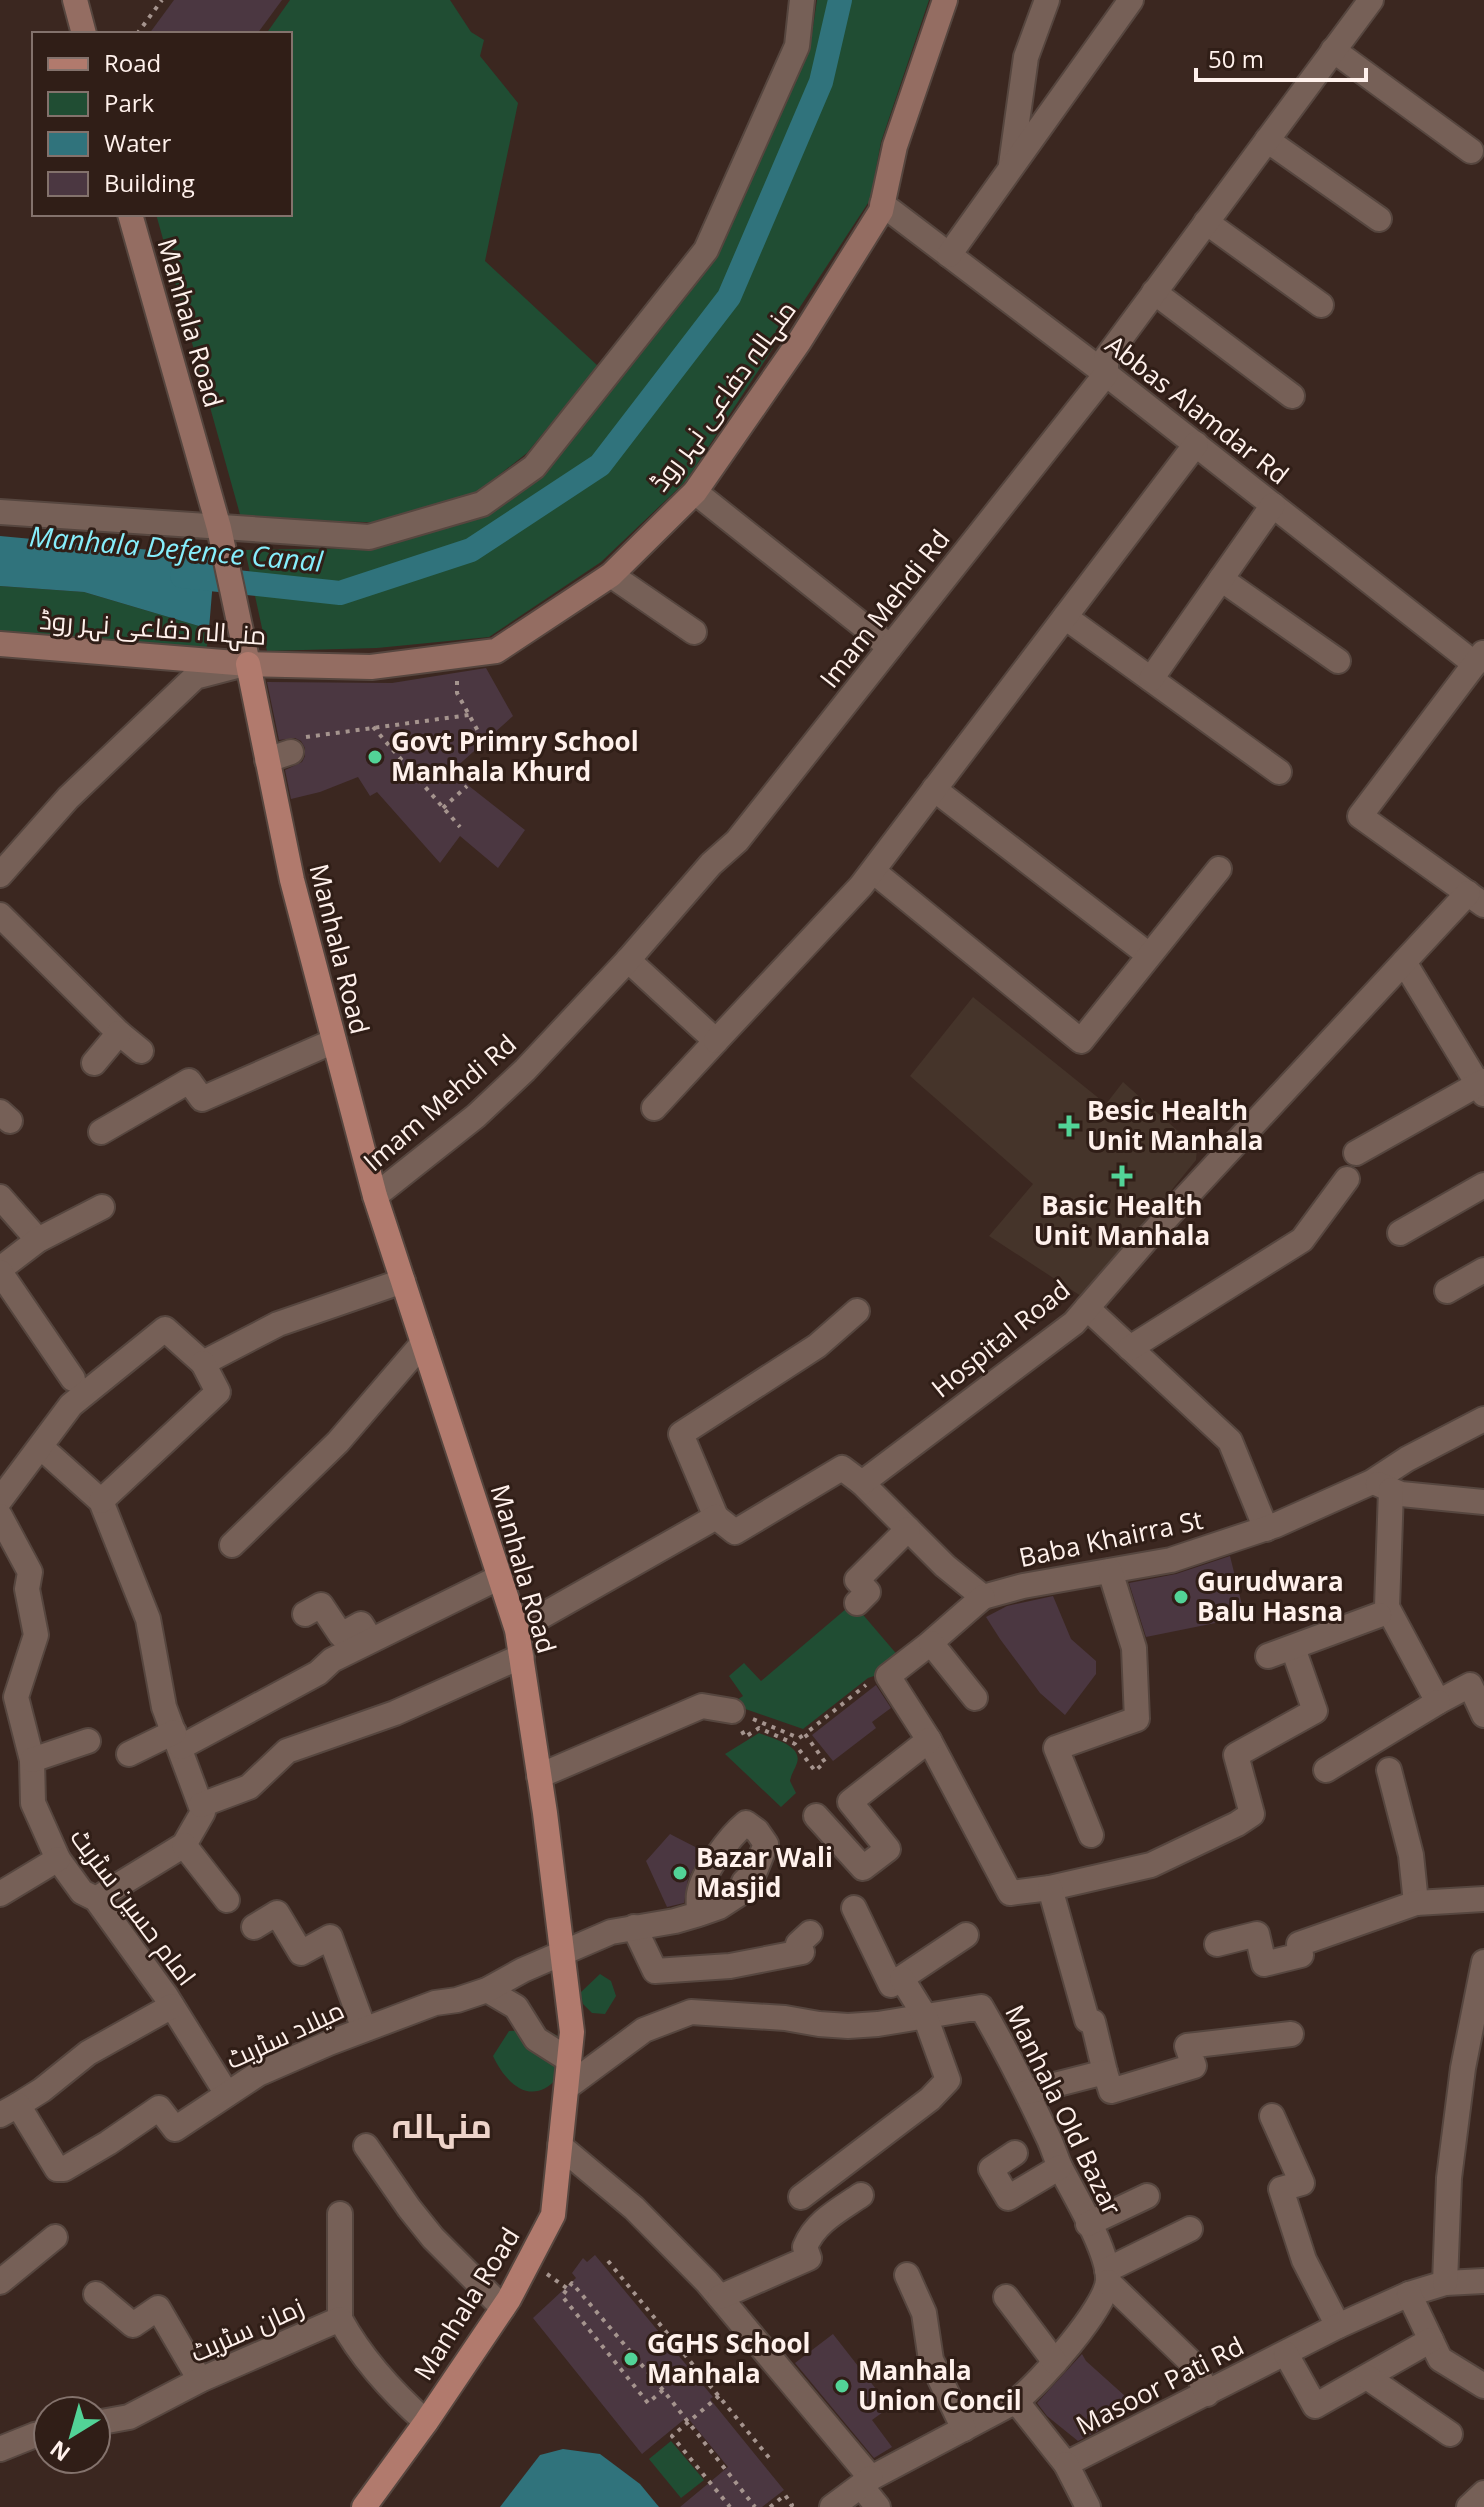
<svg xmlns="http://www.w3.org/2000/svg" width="1484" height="2507" viewBox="0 0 1484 2507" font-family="'Open Sans',Cairo,sans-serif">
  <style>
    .medical { fill: #45342a }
    .green { fill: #204d33 }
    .water { fill: #30737c }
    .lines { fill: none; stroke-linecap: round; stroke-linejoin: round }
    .canal { stroke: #30737c; stroke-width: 24 }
    .building { fill: #4b3741 }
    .street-casing { stroke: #56463f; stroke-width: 28 }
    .secondary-casing { stroke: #56463f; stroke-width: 28 }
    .primary-casing { stroke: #56463f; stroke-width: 28 }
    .path { stroke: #a5948e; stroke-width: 4; stroke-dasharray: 4 6; stroke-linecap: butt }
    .street { stroke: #766057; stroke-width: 24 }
    .secondary { stroke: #946d62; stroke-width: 24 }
    .primary { stroke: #b17a6d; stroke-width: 24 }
    .poi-dot { fill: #52d397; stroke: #301e17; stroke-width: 3 }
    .labels { text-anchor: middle; stroke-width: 6; stroke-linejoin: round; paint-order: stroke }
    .street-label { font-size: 26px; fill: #fff1ec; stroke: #301e17 }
    .poi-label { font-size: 26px; font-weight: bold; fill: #fff1ec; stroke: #301e17; text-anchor: start }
    .water-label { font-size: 28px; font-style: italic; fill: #86eefc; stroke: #301e17 }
    .district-label { font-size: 34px; font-weight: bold; fill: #eed4ca; stroke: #301e17 }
  </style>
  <rect width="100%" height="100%" fill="#3b2720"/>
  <path class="medical" d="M973,997L1106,1104L1123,1082L1197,1148L1196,1160L1084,1298L989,1236L1033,1184L910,1076Z"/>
  <g class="green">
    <path d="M290,0H450L471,32L484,40L480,56L518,103L485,261L598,366L527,453L476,493L395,523L241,518L156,214H290V34H266Z"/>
    <path d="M817,0H929L881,142L870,200L686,481L601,562L489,637L377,648L267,651L245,550L371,548L482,517L543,475L717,249L810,47Z"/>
    <path d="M0,586L84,592L209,629L206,653L0,634Z"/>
    <path d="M853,1603L900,1658L880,1674L868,1678L803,1729L731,1704L743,1696L729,1676L744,1663L761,1681Z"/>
    <path d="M759,1733C771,1738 803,1745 797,1763C795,1769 791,1774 790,1781L796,1793L781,1807L725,1754Z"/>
    <path d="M600,1974L611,1981L616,1996L605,2014L592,2013L583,2004L580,1993Z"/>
    <path d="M544,2029L558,2036L555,2050L558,2077C532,2108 506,2084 493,2056L509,2031Z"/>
    <path d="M671,2441L704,2480L681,2498L649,2459Z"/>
  </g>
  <g class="water">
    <path d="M0,536L215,556L209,629L84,592L0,586Z"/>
    <path d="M563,2449L600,2454L640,2484L659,2507H500L540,2455Z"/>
  </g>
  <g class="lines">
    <path class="canal" d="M182,576L340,593L471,550L600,465L729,297L821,82L840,0"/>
  </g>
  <g class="building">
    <path d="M174,0H282L257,34H149Z"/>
    <path d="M486,668L513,716L453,770L469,786L525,830L498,868L460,836L440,863L377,792L370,796L358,777L320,792L291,799L285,770L302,762L305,756V748L301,741L295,738L279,740L267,682L392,683Z"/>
    <path d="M1230,1556L1245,1617L1146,1637L1129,1583L1176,1574Z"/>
    <path d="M1053,1596L1071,1639L1096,1661V1674L1065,1715L1040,1693L1000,1639L986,1617L1007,1606Z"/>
    <path d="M876,1685L891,1708L872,1722L876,1728L833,1761L812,1735Z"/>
    <path d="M670,1834L703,1851L688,1879L684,1903L667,1907L646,1861Z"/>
    <path d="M595,2255L713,2397L710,2399L784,2490L762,2507H680L728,2467L687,2417L642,2454L533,2318L576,2278L572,2273L583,2258L587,2262Z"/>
    <path d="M833,2334L890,2407L872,2420L892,2447L874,2458L795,2363Z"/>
    <path d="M1082,2354L1086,2361L1125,2396L1098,2431L1078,2441L1047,2416L1037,2403Z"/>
  </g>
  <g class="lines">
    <g class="street-casing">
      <g id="street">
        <path d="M1333,50L1471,151"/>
        <path d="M1267,140L1379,219"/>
        <path d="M1011,165L1026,57L1047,0"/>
        <path d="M882,204L1106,374L1475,664"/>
        <path d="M1206,222L1321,305"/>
        <path d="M949,255L1131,0"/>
        <path d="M1154,292L1292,396"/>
        <path d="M695,492L890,647"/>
        <path d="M0,512L369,537L482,504L534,467L706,250L797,46L802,0"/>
        <path d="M611,575L694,632"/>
        <path d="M1221,579L1338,661"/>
        <path d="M1065,617L1279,772"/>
        <path d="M1483,653L1360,816L1484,905"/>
        <path d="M1151,679L1273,505"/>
        <path d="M267,760L291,752"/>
        <path d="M934,789L1149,955"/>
        <path d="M873,871L1081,1041L1219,869"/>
        <path d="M0,875L68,798L195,677L241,665"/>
        <path d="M0,915L119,1033L141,1051"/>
        <path d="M628,960L716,1041L654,1108"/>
        <path d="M1404,962L1484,1094"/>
        <path d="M716,1041L861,886L1196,444"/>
        <path d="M94,1063L119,1033"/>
        <path d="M0,1112L10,1121"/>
        <path d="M101,1132L189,1081L202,1099L334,1041"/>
        <path d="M1356,1153L1484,1081"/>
        <path d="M375,1196L476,1116L525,1070L628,960L711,864L737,841L1106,374V358L1371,0"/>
        <path d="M0,1197L38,1240"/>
        <path d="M1400,1233L1484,1185"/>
        <path d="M0,1269L38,1240L102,1207"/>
        <path d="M0,1272L73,1379"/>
        <path d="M1447,1291L1484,1270"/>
        <path d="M1087,1308L1230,1441L1266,1529"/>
        <path d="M1130,1348L1302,1240L1347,1179"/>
        <path d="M43,1449L101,1501L148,1619L164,1707L203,1812L184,1845L96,1899"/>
        <path d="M862,1483L945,1566L983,1597L1023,1586L1171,1560L1276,1525L1372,1482L1407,1459L1484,1419"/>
        <path d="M1378,1484L1401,1494L1484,1502"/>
        <path d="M1391,1490L1387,1607L1438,1702L1470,1685L1484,1715"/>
        <path d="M0,1500L71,1405L165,1329L203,1363L278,1324L403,1281"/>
        <path d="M101,1501L218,1392L203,1363"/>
        <path d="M0,1516L30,1572L27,1589L36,1635L16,1697L32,1760L33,1803L58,1859L82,1892L96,1899L166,1996L227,2094"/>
        <path d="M716,1517L681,1434L817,1346L857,1311"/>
        <path d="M232,1545L338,1442L423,1343"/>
        <path d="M983,1597L928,1645L888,1676L929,1740L1010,1893L1050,1888L1151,1865L1237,1824L1252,1814L1236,1755L1315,1711L1293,1648"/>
        <path d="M857,1603L868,1592L857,1580L908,1529"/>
        <path d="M305,1614L321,1605L341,1635L361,1624L371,1640"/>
        <path d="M517,1630L716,1517L735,1532L842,1468L862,1483L1074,1323L1145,1241L1468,893"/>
        <path d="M931,1643L975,1698"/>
        <path d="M1268,1656L1379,1615"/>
        <path d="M181,1747L318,1673L332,1660L500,1577"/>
        <path d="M129,1754L174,1732"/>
        <path d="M32,1760L88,1741"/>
        <path d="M1326,1770L1438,1702"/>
        <path d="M1389,1770L1411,1855L1416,1903"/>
        <path d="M539,1776L702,1706L732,1711"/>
        <path d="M201,1805L249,1787L287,1751L395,1713L522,1656"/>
        <path d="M816,1816L863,1868L888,1849L850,1802L929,1740"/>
        <path d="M1091,1835L1056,1748L1137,1719L1134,1648L1110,1571"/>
        <path d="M184,1845L227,1900"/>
        <path d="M1050,1888L1087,2020L1093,2022L1105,2072"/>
        <path d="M0,1894L58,1859"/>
        <path d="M854,1908L891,1985L966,1935"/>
        <path d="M254,1927L277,1913L301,1953L330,1937L364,2029"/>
        <path d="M634,1927L655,1971L730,1966L802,1952L798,1944L810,1933"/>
        <path d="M1217,1944L1257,1934L1264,1964L1301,1955L1299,1944L1416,1903L1484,1899"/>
        <path d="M487,1990L516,2007L536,2039L569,2060"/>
        <path d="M567,2087L644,2030L691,2012L785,2018L819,2024L848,2026L878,2024L981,2007C1006,2050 1028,2094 1049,2139C1053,2148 1056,2158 1060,2167C1074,2194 1109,2252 1108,2280C1107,2307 1039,2384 1016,2401"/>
        <path d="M1027,2092L1105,2072L1111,2091L1194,2066L1187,2046L1291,2034"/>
        <path d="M18,2105L42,2090L88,2053L172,2006"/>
        <path d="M0,2115L18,2105L57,2169H64L108,2143L159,2108L175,2129L258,2074L329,2043L435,2003L457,2000L487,1990L523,1970L611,1932L675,1921L699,1914C699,1908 698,1900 699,1894C703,1872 729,1837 746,1823L757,1831L766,1844L755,1871L744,1882L739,1894L719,1907L699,1914"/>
        <path d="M1272,2116L1302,2183L1281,2189L1304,2260L1338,2326"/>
        <path d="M366,2146L409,2208L433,2238L503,2308"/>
        <path d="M560,2146L634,2208L707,2282L871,2478L1016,2401L1066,2464L1338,2326L1409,2294L1445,2283L1484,2281"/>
        <path d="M1015,2153L991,2169L1008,2198L1060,2167"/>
        <path d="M801,2197L930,2099L948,2080L925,2016L902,1979"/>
        <path d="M340,2214V2319"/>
        <path d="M1088,2224L1147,2196"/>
        <path d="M1107,2270L1190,2229"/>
        <path d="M907,2275L924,2313L931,2360L964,2429"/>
        <path d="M0,2282L55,2237"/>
        <path d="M1108,2282L1194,2365L1207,2394"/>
        <path d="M1445,2283L1449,2178L1463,2068L1484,1962"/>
        <path d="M96,2294L133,2325L158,2308L200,2380"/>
        <path d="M1409,2294L1440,2359L1484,2386"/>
        <path d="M720,2297L809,2258L805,2247C815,2222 839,2210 861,2195"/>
        <path d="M1006,2297L1055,2362"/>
        <path d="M1286,2354L1315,2406L1431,2340"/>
        <path d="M1367,2377L1450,2434"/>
        <path d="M96,2423L129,2417L200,2380L340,2319C362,2359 392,2392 426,2422"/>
        <path d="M0,2449L35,2435L48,2432"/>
        <path d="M1066,2464L1088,2507"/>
        <path d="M861,2486L878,2507"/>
        <path d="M832,2507L871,2478"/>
        <path d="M1469,2507L1484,2493"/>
      </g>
    </g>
    <g class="secondary-casing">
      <g id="secondary">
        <path d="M75,0L84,34"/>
        <path d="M130,214L219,528L248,664"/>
        <path d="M0,644L248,664L371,667L496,651L611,575L695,492L799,342L881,211L895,146L945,0"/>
      </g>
    </g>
    <g class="primary-casing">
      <path id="primary" d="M248,664L292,880L375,1196L517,1630L545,1813L572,2032L553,2215L509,2299L426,2422L364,2507"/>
    </g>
    <g class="path">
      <path d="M137,34L162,0"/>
      <path d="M457,681V693L479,733"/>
      <path d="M373,727L460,827"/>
      <path d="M306,737L469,715"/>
      <path d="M443,808L467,786"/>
      <path d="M753,1719L799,1738L805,1734"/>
      <path d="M742,1731L745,1737L759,1728L795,1744L815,1771L825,1762L805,1734L866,1685"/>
      <path d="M608,2261L771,2460"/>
      <path d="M547,2274L568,2289"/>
      <path d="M663,2390L648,2403L562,2296L572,2283L663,2390L755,2507"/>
      <path d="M719,2396L672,2436L730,2507"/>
      <path d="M770,2507L785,2495L792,2505L790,2507"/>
    </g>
    <use href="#street" class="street"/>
    <use href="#secondary" class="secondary"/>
    <use href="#primary" class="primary"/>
  </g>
  <g class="poi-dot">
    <circle cx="375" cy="757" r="8"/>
    <path d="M1065 1114h8v8h8v8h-8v8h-8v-8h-8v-8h8z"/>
    <path d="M1118 1164h8v8h8v8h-8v8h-8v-8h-8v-8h8z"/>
    <circle cx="1181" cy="1597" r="8"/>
    <circle cx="680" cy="1873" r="8"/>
    <circle cx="631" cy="2359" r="8"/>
    <circle cx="842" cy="2386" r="8"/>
  </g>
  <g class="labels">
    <g class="street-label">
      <text transform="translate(190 323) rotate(74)" y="9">Manhala Road</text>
      <text transform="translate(723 396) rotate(-54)" y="9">منہالہ دفاعی نہر روڈ</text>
      <text transform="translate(1197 410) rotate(38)" y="9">Abbas Alamdar Rd</text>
      <text transform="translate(885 609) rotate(-52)" y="9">Imam Mehdi Rd</text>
      <text transform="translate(153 628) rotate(4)" y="9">منہالہ دفاعی نہر روڈ</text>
      <text transform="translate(339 949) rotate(76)" y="9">Manhala Road</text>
      <text transform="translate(440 1103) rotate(-41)" y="9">Imam Mehdi Rd</text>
      <text transform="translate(1001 1339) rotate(-39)" y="9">Hospital Road</text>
      <text transform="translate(1111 1539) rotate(-12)" y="9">Baba Khairra St</text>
      <text transform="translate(523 1569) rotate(74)" y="9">Manhala Road</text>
      <text transform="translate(133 1907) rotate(53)" y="9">امام حسین سٹریٹ</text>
      <text transform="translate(285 2035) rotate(-25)" y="9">میلاد سٹریٹ</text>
      <text transform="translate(1063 2110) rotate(64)" y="9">Manhala Old Bazar</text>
      <text transform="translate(467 2304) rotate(-58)" y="9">Manhala Road</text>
      <text transform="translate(247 2330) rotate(-24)" y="9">زمان سٹریٹ</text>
      <text transform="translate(1160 2386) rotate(-27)" y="9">Masoor Pati Rd</text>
    </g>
    <g class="poi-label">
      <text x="391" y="751">Govt Primry School<tspan x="391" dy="30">Manhala Khurd</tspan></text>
      <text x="1087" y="1120">Besic Health<tspan x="1087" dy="30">Unit Manhala</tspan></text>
      <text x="1122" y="1215" text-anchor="middle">Basic Health<tspan x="1122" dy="30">Unit Manhala</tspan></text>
      <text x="1197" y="1591">Gurudwara<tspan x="1197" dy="30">Balu Hasna</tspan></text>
      <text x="696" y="1867">Bazar Wali<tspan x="696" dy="30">Masjid</tspan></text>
      <text x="647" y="2353">GGHS School<tspan x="647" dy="30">Manhala</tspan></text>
      <text x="858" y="2380">Manhala<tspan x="858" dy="30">Union Concil</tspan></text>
    </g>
    <g class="water-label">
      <text transform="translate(176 549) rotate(5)" y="10">Manhala Defence Canal</text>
    </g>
    <g class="district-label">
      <text x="442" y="2138">منہالہ</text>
    </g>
  </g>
  <rect x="32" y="32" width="260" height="184" fill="#301e17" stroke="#83726c" stroke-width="2"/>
  <rect x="48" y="58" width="40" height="12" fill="#b17a6d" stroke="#83726c" stroke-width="2"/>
  <text x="104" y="72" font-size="24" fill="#fff1ec">Road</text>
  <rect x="48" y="92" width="40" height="24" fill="#204d33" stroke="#83726c" stroke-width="2"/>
  <text x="104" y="112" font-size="24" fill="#fff1ec">Park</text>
  <rect x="48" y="132" width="40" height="24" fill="#30737c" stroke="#83726c" stroke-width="2"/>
  <text x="104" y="152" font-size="24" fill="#fff1ec">Water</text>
  <rect x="48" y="172" width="40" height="24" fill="#4b3741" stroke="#83726c" stroke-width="2"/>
  <text x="104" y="192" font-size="24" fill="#fff1ec">Building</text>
  <g transform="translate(72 2435) rotate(217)"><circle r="38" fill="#301e17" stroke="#83726c" stroke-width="2"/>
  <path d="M0-6L14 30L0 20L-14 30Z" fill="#52d397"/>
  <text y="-12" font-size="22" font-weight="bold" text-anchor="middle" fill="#fff1ec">N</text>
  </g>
  <path d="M1196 68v12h170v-12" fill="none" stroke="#fff1ec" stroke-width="4"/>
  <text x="1208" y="68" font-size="24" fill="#fff1ec" stroke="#301e17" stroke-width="6" paint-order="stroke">50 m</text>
</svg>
